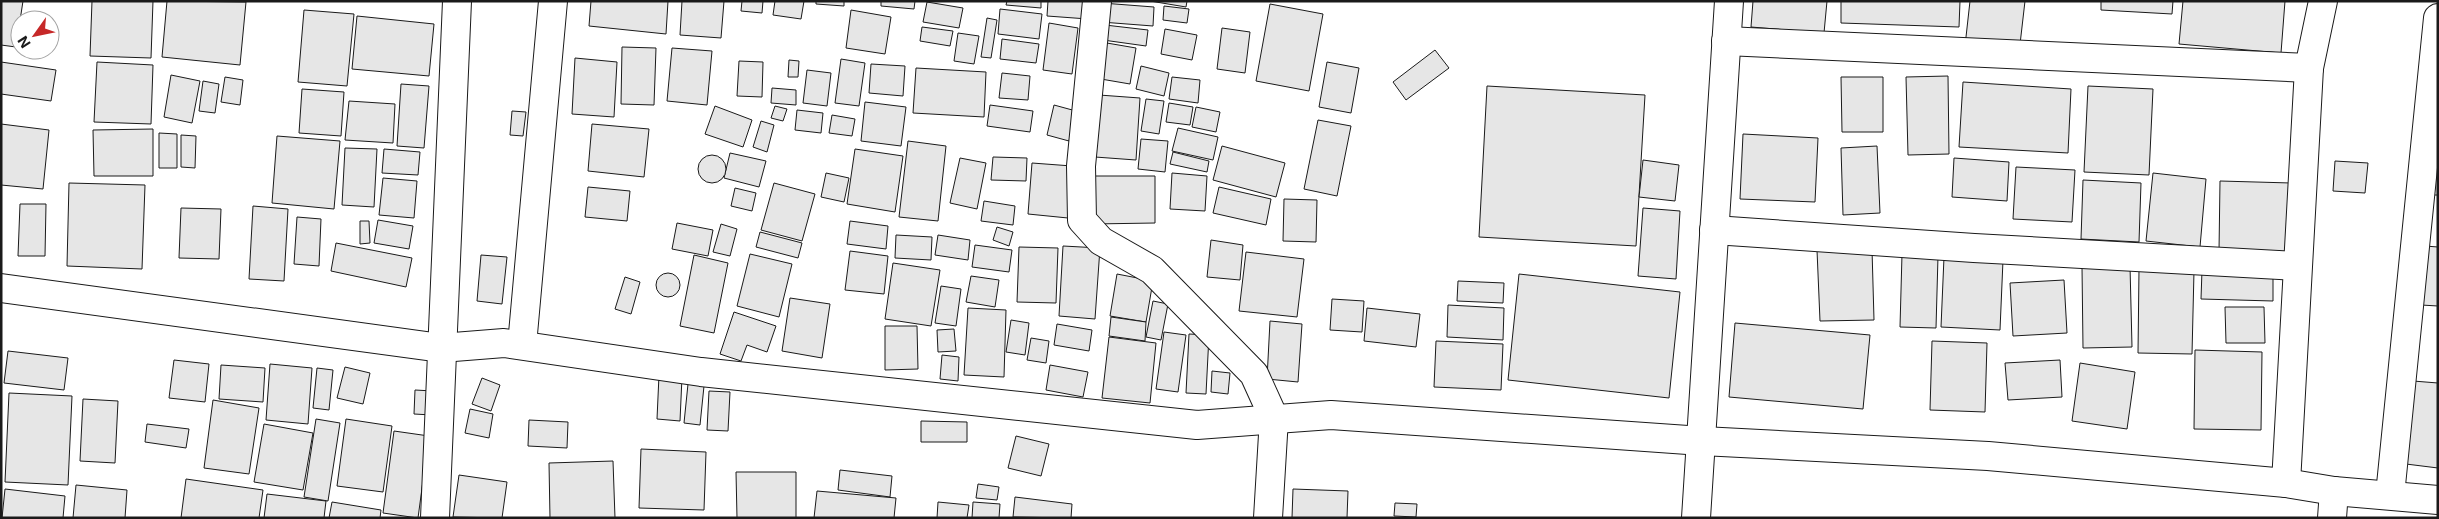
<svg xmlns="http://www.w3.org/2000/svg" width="2439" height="519" viewBox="0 0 2439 519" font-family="Inter,sans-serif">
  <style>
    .building { fill: #e6e6e6; stroke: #1a1a1a }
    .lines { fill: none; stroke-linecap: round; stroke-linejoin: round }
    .minor-casing { stroke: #1a1a1a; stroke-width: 30 }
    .minor { stroke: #fff; stroke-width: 28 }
  </style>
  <rect width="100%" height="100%" fill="#fff"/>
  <g class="building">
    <path d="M1,1H23L16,47L1,45Z"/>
    <path d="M92,1H153L151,58L90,56Z"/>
    <path d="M167,1L246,2L240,65L162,57Z"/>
    <path d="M591,1H668L666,34L589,26Z"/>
    <path d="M682,1H724L721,38L680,35Z"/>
    <path d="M742,1H763L762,13L741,11Z"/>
    <path d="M775,1H804L801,19L773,15Z"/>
    <path d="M816,1H844V6L816,4Z"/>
    <path d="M881,1H915L914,9L881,6Z"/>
    <path d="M1007,1H1041V8L1006,5Z"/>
    <path d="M1048,1H1089L1088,19L1047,16Z"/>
    <path d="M1150,1H1187L1186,7Z"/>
    <path d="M1753,1H1827L1824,33L1751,27Z"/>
    <path d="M1841,1H1960L1959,27L1841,23Z"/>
    <path d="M1970,1H2025L2019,53L1965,46Z"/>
    <path d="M2101,1H2173L2172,14L2101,10Z"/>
    <path d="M2183,1H2285L2281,53L2179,44Z"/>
    <path d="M927,2L963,8L959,28L923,22Z"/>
    <path d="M1102,3L1154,7L1153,26L1101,22Z"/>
    <path d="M1270,4L1323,14L1309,91L1256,81Z"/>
    <path d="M1164,6L1189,9L1187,23L1163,20Z"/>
    <path d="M1000,9L1042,14L1039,39L998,34Z"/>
    <path d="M304,10L354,14L347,86L298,82Z"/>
    <path d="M851,10L891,17L885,54L846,48Z"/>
    <path d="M357,16L434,24L429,76L352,69Z"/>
    <path d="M987,18L997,20L991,58L981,57Z"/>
    <path d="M1049,23L1078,28L1072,74L1043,70Z"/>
    <path d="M1105,25L1148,30L1146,46L1103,40Z"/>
    <path d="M922,27L953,31L950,46L920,41Z"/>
    <path d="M1222,28L1250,32L1245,73L1217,69Z"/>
    <path d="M1165,29L1197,35L1192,60L1161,54Z"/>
    <path d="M958,33L979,36L974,64L954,61Z"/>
    <path d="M1002,39L1039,44L1036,63L1000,59Z"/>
    <path d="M1101,42L1136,48L1130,84L1095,78Z"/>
    <path d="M622,47L656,48L654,105L621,104Z"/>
    <path d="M672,48L712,51L707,105L667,101Z"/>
    <path d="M1435,50L1449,68L1406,100L1393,82Z"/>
    <path d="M575,58L617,62L614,117L572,114Z"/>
    <path d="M841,59L865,63L859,106L835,103Z"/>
    <path d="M789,60L799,61L798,77H788Z"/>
    <path d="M739,61L763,62L762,97L737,96Z"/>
    <path d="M1,62L56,70L51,101L1,94Z"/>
    <path d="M97,62L153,65L151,124L94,122Z"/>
    <path d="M1327,62L1359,68L1351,113L1319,107Z"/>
    <path d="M871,64L905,66L903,96L869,93Z"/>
    <path d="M1141,66L1169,73L1164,96L1136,89Z"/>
    <path d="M916,68L986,72L984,117L913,113Z"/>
    <path d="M807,70L831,73L827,106L803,103Z"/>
    <path d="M1002,73L1030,76L1028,100L999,98Z"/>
    <path d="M171,75L200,81L192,123L164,117Z"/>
    <path d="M1948,76L1949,154L1908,155L1906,77Z"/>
    <path d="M225,77L243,80L240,105L221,102Z"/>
    <path d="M1172,77L1200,80L1198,103L1169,99Z"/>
    <path d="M1841,77H1883V132H1842Z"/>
    <path d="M203,81L219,84L215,113L199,111Z"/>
    <path d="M1963,82L2071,89L2068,153L1959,147Z"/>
    <path d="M401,84L429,86L424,148L397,146Z"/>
    <path d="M1487,86L1645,95L1636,246L1479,237Z"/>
    <path d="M2088,86L2153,89L2149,175L2084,172Z"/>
    <path d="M772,88L796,90V105L771,103Z"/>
    <path d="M302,89L344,92L341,136L299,133Z"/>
    <path d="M1099,95L1140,98L1136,160L1095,157Z"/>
    <path d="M1146,99L1164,101L1159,134L1141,131Z"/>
    <path d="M349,101L395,104L393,143L345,140Z"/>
    <path d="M865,102L906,107L901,146L861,141Z"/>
    <path d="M1169,103L1193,107L1190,125L1166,122Z"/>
    <path d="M990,105L1033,111L1030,132L987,126Z"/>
    <path d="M1054,105L1076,111L1069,141L1047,135Z"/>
    <path d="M715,106L752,120L743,147L705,134Z"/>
    <path d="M775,106L787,109L783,121L771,118Z"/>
    <path d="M1196,107L1220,112L1216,132L1192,127Z"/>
    <path d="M797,110L823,113L821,133L795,130Z"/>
    <path d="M512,111L526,112L523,136L510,135Z"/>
    <path d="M832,115L855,119L852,136L829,133Z"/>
    <path d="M1318,120L1351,126L1337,196L1304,189Z"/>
    <path d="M761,121L774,125L767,152L753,147Z"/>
    <path d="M1,124L49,130L43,189L1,185Z"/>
    <path d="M592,124L649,129L644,177L588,171Z"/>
    <path d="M1178,128L1218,137L1213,160L1172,151Z"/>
    <path d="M153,129V176H94L93,130Z"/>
    <path d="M159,133L177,134V168H159Z"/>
    <path d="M1743,134L1818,138L1815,202L1740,199Z"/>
    <path d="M181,135L196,136L195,168L181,167Z"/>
    <path d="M277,136L340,141L334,209L272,203Z"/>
    <path d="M1141,139L1168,141L1165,172L1138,169Z"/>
    <path d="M908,141L946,146L938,221L899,217Z"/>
    <path d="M1222,146L1285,163L1276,197L1213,180Z"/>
    <path d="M1877,146L1880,213L1843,215L1841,148Z"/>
    <path d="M345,148L377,149L374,207L342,205Z"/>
    <path d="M384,149L420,152L418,175L382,173Z"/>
    <path d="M855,149L903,156L895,212L847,204Z"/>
    <path d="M1173,152L1209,161L1207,172L1170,164Z"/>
    <path d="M730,153L766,161L759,187L724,178Z"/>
    <circle cx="712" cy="169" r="14"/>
    <path d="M993,157L1027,158L1026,181L991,180Z"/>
    <path d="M960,158L986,163L977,209L950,203Z"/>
    <path d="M1954,158L2009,162L2007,201L1952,197Z"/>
    <path d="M1643,160L1679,165L1675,201L1639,197Z"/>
    <path d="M2335,161L2368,163L2365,193L2333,191Z"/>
    <path d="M2438,161V195H2434Z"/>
    <path d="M1032,163L1072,166L1068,218L1028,214Z"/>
    <path d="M2016,167L2075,170L2072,222L2013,219Z"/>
    <path d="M826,173L849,178L844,202L821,197Z"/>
    <path d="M1172,173L1207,176L1205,211L1170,209Z"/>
    <path d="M2153,173L2206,179L2200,247L2146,241Z"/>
    <path d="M1092,176H1155V223L1092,224Z"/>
    <path d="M383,178L417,181L414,218L379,215Z"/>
    <path d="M2083,180L2141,183L2139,242L2081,239Z"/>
    <path d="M2220,181L2291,183V252L2219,251Z"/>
    <path d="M69,183L145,185L142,269L67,266Z"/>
    <path d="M774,183L815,194L802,241L761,230Z"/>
    <path d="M588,187L630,191L627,221L585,217Z"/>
    <path d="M1219,187L1271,199L1266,225L1213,213Z"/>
    <path d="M735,188L756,193L752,211L731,206Z"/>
    <path d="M1284,199L1317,200L1316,242L1283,241Z"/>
    <path d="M984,201L1015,206L1013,225L981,221Z"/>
    <path d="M20,204H46L45,256H18Z"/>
    <path d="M253,206L288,209L284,281L249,279Z"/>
    <path d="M181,208L221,209L219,259L179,258Z"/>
    <path d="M1643,208L1680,211L1676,279L1638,276Z"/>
    <path d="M297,217L321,219L319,266L294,264Z"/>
    <path d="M378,220L413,226L409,249L374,243Z"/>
    <path d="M360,221H369L370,243L360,244Z"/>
    <path d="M850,221L888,226L886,249L847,244Z"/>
    <path d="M677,223L713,230L708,256L672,249Z"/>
    <path d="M721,224L737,229L730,256L713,252Z"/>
    <path d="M997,227L1013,232L1009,246L993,240Z"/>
    <path d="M760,232L802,243L798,258L756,247Z"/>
    <path d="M896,235L932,237L931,260L895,258Z"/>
    <path d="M938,235L970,240L968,260L935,255Z"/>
    <path d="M1211,240L1243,245L1240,280L1207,277Z"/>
    <path d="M336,243L412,258L406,287L331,271Z"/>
    <path d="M975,245L1012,250L1009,272L972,267Z"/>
    <path d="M1063,246L1100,248L1095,319L1059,316Z"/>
    <path d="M2425,246L2438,247V306L2421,305Z"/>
    <path d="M1019,247L1058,248L1056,303L1017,302Z"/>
    <path d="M1872,249L1874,320L1820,321L1817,250Z"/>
    <path d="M850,251L888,256L884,294L845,290Z"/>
    <path d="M1246,252L1304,259L1297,317L1239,311Z"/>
    <path d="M750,254L792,264L779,317L737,306Z"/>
    <path d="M1902,254L1938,256L1936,328L1900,327Z"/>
    <path d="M481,255L507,257L502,304L477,301Z"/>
    <path d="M694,255L728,263L714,333L680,326Z"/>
    <path d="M1944,257L2003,260L2000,330L1941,327Z"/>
    <path d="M893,263L940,270L931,326L885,319Z"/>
    <path d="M2130,266L2132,347L2083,348L2082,267Z"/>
    <path d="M2139,269L2194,271L2192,354L2138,353Z"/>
    <path d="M2202,270L2273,272V301L2201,299Z"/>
    <circle cx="668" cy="285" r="12"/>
    <path d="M1117,274L1153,281L1146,322L1110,316Z"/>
    <path d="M1519,274L1680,292L1669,398L1508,380Z"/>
    <path d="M971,276L999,280L995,307L966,302Z"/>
    <path d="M625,277L640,282L631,314L615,309Z"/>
    <path d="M2064,280L2067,333L2013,336L2010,283Z"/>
    <path d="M1458,281L1504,283L1503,303L1457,301Z"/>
    <path d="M941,286L961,289L956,326L935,323Z"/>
    <path d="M790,298L830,304L822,358L782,351Z"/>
    <path d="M1332,299L1364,301L1362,332L1330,330Z"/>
    <path d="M1153,301L1168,304L1161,340L1146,337Z"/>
    <path d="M1448,305L1504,308L1503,340L1447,337Z"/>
    <path d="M2225,307H2264L2265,343H2226Z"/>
    <path d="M968,308L1006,310L1004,377L964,375Z"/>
    <path d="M1367,308L1420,314L1416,347L1364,341Z"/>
    <path d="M734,312L776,326L767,352L747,345L741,361L720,354Z"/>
    <path d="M1111,317L1146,322L1145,341L1109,336Z"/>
    <path d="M1011,320L1029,323L1025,355L1006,352Z"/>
    <path d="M1270,321L1302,324L1298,382L1267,379Z"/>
    <path d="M1735,323L1870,335L1863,409L1729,397Z"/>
    <path d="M1057,324L1092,330L1089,351L1054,345Z"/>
    <path d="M885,326H917L918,369L885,370Z"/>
    <path d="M954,329L956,351L938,352L937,330Z"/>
    <path d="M1164,332L1186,335L1178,392L1156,389Z"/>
    <path d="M1189,334L1209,335L1206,394L1186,393Z"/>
    <path d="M1109,337L1156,343L1150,403L1102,398Z"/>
    <path d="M1031,338L1049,341L1046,363L1027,360Z"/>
    <path d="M1436,341L1503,344L1501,390L1434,387Z"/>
    <path d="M1932,341L1987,343L1985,412L1930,410Z"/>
    <path d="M2195,350L2262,352L2261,430L2194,429Z"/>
    <path d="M8,351L68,358L64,390L4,383Z"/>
    <path d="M942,355L959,357L958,381L940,379Z"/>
    <path d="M174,360L209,364L205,402L169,398Z"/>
    <path d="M2060,360L2062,397L2008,400L2005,363Z"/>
    <path d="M2080,363L2135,372L2127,429L2072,421Z"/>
    <path d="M270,364L312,368L308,424L266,420Z"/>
    <path d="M221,365L265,368L263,402L219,399Z"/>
    <path d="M1050,365L1088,372L1083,397L1046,390Z"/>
    <path d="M345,367L370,373L363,404L337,398Z"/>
    <path d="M317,368L333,370L329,410L313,408Z"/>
    <path d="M1212,371L1230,373L1228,394L1211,392Z"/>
    <path d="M659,375L682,377L680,421L657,419Z"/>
    <path d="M482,378L500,385L491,411L472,404Z"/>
    <path d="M2413,381L2438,383V468L2406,464Z"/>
    <path d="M688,384L704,386L700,425L684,423Z"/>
    <path d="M415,390L433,391L432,415L414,414Z"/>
    <path d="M709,391L730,392L728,431L707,430Z"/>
    <path d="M9,393L72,396L68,485L5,482Z"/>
    <path d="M83,399L118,401L115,463L80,461Z"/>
    <path d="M213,400L259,408L249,474L204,468Z"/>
    <path d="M470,409L493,414L489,438L465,433Z"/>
    <path d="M316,419L340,423L328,501L304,497Z"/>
    <path d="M346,419L392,426L383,492L337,486Z"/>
    <path d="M529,420L568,422L567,448L528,446Z"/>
    <path d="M921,421L967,422V442H921Z"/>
    <path d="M147,424L189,429L186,448L145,442Z"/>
    <path d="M264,424L313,433L303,490L254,482Z"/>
    <path d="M394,431L429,436L418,518L383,513Z"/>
    <path d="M1016,436L1049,444L1041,476L1008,468Z"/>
    <path d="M641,449L706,452L704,510L639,508Z"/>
    <path d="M613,461L615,518H550L549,463Z"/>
    <path d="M840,470L892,476L890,497L838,490Z"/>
    <path d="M736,472H796V518H737Z"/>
    <path d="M459,475L507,482L502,518L453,517Z"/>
    <path d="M186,479L263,490L259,518H181Z"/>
    <path d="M978,484L999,487L997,500L976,498Z"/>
    <path d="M76,485L127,490L125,518H73Z"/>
    <path d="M5,489L65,496L63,518H2Z"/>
    <path d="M1293,489L1348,491L1347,518H1292Z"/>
    <path d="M817,491L896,498L894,518H814Z"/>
    <path d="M267,494L326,501L324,518H264Z"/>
    <path d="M1015,497L1072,504L1071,518L1013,517Z"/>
    <path d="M332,502L381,510L380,518H329Z"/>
    <path d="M938,502L969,505L967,518H937Z"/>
    <path d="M973,502L1000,504L999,518H972Z"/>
    <path d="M1395,503L1417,504L1416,517L1394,516Z"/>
  </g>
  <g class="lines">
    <g class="minor-casing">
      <g id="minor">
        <path d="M1097,1L1081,166L1082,220L1101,241L1152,270L1254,374L1274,418L1268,518"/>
        <path d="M1726,41L2309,68"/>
        <path d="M1714,230L1974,248L2297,266"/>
        <path d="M1,288L441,348L504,343L701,372L1197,425L1331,415L1702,441L1988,456L2286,483L2334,491L2438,500"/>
        <path d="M522,345L553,1"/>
        <path d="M2286,483L2309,68L2323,1"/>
        <path d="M2390,495L2438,18"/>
        <path d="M435,518L457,1"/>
        <path d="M1696,518L1729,1"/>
        <path d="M2332,518L2334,491"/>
      </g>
    </g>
    <use href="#minor" class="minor"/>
  </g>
  <rect width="2439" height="519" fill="none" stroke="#1a1a1a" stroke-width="5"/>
  <g transform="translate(35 35) rotate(237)"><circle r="24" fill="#ffffff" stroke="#a3a3a3"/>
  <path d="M0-4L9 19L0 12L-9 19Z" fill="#c62828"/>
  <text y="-8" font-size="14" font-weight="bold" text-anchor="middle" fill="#1a1a1a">N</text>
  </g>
</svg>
